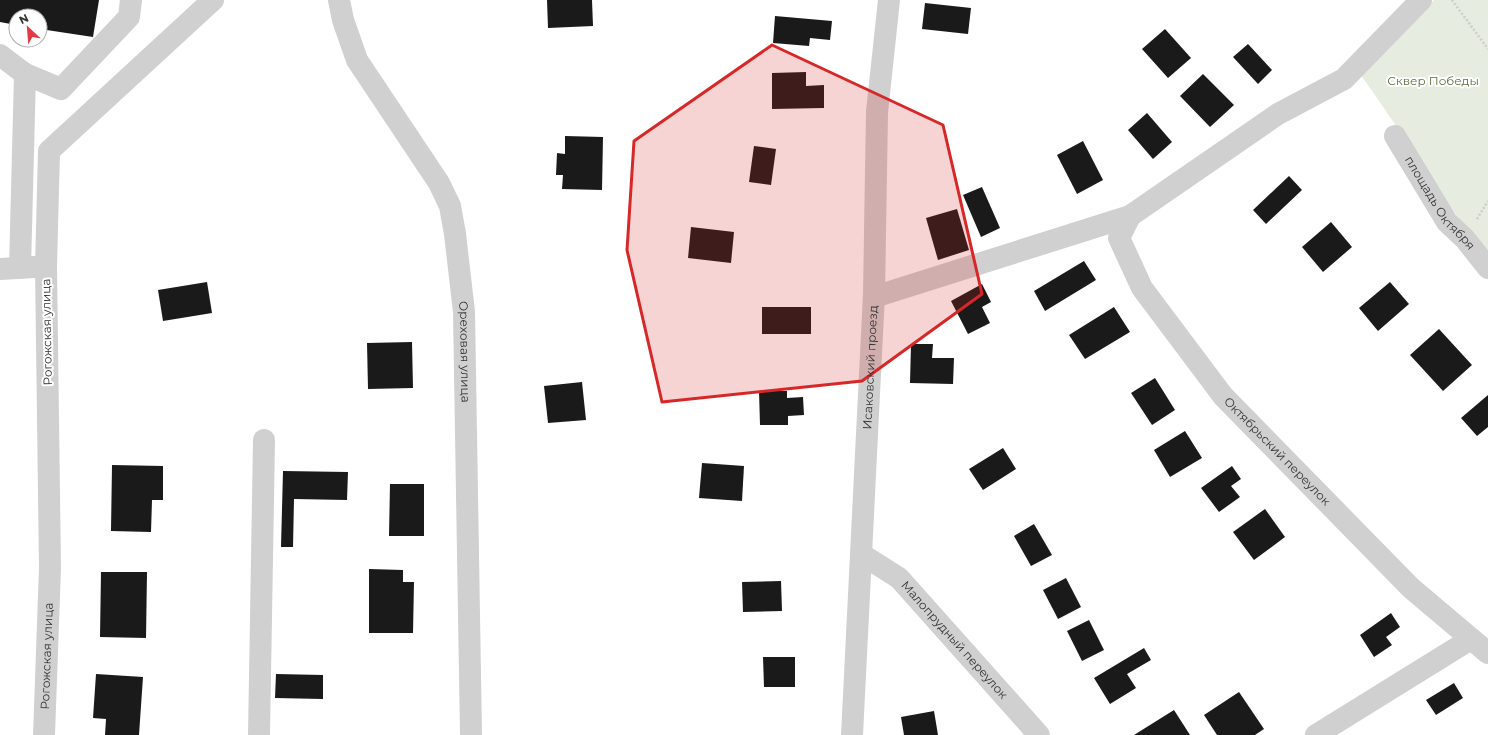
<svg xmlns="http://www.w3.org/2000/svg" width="1488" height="735" viewBox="0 0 1488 735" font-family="Montserrat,sans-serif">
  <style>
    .green { fill: #e6ecdf }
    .building { fill: #1a1a1a }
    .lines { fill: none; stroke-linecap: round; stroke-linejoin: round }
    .path { stroke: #cdcdcd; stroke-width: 2.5; stroke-dasharray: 2 2; stroke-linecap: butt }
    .minor { stroke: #d0d0d0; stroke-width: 22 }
    .marked { fill: #d62828; fill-opacity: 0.2; stroke: #d62828; stroke-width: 3; stroke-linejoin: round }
    .labels { text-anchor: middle; stroke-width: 4; stroke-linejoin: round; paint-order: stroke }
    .park-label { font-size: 12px; fill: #56703f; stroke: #fff }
    .street-label { font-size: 12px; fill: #333; stroke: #fff }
  </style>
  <rect width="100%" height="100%" fill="#fff"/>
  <path class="green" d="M1434,0H1488V259C1443,199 1404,135 1360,74Z"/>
  <g class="building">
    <path d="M0,0H99L93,37L40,29V16H16V25L0,22Z"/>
    <path d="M547,0H592L593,26L548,28Z"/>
    <path d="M925,3L971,8L968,34L922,29Z"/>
    <path d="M775,16L832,21L830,40L810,38L809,46L773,43Z"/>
    <path d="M1165,29L1191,58L1168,78L1142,49Z"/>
    <path d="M1248,44L1272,70L1258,84L1233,57Z"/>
    <path d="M806,72V86L824,85V108L772,109V73Z"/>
    <path d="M1203,74L1234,105L1210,127L1180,96Z"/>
    <path d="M1147,113L1172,142L1153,159L1128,130Z"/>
    <path d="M565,136L603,137L602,190L562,189L563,175H556L557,153L565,154Z"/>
    <path d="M1083,141L1103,180L1077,194L1057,155Z"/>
    <path d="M754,146L776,149L771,185L749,182Z"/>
    <path d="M1289,176L1302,190L1266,224L1253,210Z"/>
    <path d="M982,187L1000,228L981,237L963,195Z"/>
    <path d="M957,209L969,250L938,260L926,218Z"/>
    <path d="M1331,222L1352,247L1323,272L1302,247Z"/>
    <path d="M691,227L734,232L731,263L688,258Z"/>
    <path d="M1084,261L1096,280L1045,311L1034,291Z"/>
    <path d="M207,282L212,313L163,321L158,290Z"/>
    <path d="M1390,282L1409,304L1378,331L1359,308Z"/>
    <path d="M982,284L991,302L982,307L990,323L968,334L951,301Z"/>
    <rect x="762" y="307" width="49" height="27"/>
    <path d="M1114,307L1130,332L1085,359L1069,335Z"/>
    <path d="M1439,329L1472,365L1443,391L1410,355Z"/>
    <path d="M412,342L413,388L368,389L367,343Z"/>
    <path d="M911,344H933L932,358H954L953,384L910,383Z"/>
    <path d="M1155,378L1175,410L1152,425L1131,393Z"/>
    <path d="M582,382L586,420L548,423L544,386Z"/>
    <path d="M759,391H787V398L803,397L804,415L788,416V425H760Z"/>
    <path d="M1488,395V427L1477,436L1461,418Z"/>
    <path d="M1185,431L1202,458L1170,477L1154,450Z"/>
    <path d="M1003,448L1016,469L983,490L969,469Z"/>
    <path d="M702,463L744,466L742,501L699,498Z"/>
    <path d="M112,465L163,466V500H152L151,532L111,531Z"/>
    <path d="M1232,466L1241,479L1231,486L1240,497L1219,512L1201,488Z"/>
    <path d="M283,471L348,472L347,500L294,499L293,547H281Z"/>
    <path d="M390,484H424V536H389Z"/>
    <path d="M1265,509L1285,537L1254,560L1233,532Z"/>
    <path d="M1034,524L1052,555L1031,566L1014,536Z"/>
    <path d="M369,569L403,570V582H414L413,633H369Z"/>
    <path d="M101,572H147L146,638L100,637Z"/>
    <path d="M1066,578L1081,607L1058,619L1043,590Z"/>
    <path d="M781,581L782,611L743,612L742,582Z"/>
    <path d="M1391,613L1400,627L1386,637L1392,645L1374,657L1360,635Z"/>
    <path d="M1089,620L1104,650L1082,661L1067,631Z"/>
    <path d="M1144,648L1151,660L1127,674L1136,688L1110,704L1094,678Z"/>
    <path d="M763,657H795V687H764Z"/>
    <path d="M96,674L143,677L139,735H105L106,719L93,718Z"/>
    <path d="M276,674L323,675V699L275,698Z"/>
    <path d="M1454,683L1463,698L1436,715L1426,700Z"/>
    <path d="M1239,692L1264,729L1255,735H1217L1204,715Z"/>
    <path d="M1174,710L1190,735H1134Z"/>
    <path d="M934,711L938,735H904L901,717Z"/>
  </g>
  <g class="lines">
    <g class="path">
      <path d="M1452,0L1488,49"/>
      <path d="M1477,219L1488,201"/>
    </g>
    <g class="minor">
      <path id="s1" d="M339,0L343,20L357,60L439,183L450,206L455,234L464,312L471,735"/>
      <path d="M0,55L25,74L61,89L129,17L131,0"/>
      <path id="s2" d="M1395,136L1447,222L1465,239L1488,268"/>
      <path id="s3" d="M1130,216L1119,238L1142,288L1223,396L1411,588L1488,653"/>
      <path d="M20,268L25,74"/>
      <path d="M0,269L35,267"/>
      <path d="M874,297L1130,216L1278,114L1344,79L1421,0"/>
      <path id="s4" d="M861,554L899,578L1039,735"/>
      <path id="s5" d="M44,735L50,568L46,267L49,151L213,0"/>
      <path d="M259,735L264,440"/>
      <path id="s6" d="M852,735L874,294L877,112L889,0"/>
      <path d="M1316,735L1471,639"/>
    </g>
  </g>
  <path class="marked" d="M772,45L943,125L982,294L862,381L662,402L627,250L634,141Z"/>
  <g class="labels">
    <g class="park-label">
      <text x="1433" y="85">Сквер Победы</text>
    </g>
    <g class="street-label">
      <text dy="4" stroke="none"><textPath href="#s2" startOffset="81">площадь Октября</textPath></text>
      <text transform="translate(47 332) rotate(-91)" y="4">Рогожская улица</text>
      <text dy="4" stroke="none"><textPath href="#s1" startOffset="383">Ореховая улица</textPath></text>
      <text dy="4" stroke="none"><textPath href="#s6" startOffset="368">Исаковский проезд</textPath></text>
      <text dy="4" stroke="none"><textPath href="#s3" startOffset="292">Октябрьский переулок</textPath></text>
      <text dy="4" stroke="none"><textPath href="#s4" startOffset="128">Малопрудный переулок</textPath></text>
      <text dy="4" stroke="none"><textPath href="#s5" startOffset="79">Рогожская улица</textPath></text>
    </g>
  </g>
  <g transform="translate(28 28) rotate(334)"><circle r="19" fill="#ffffff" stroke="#adadad"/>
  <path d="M0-3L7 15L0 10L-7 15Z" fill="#e63946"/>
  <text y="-6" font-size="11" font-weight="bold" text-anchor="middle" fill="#333333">N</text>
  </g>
</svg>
